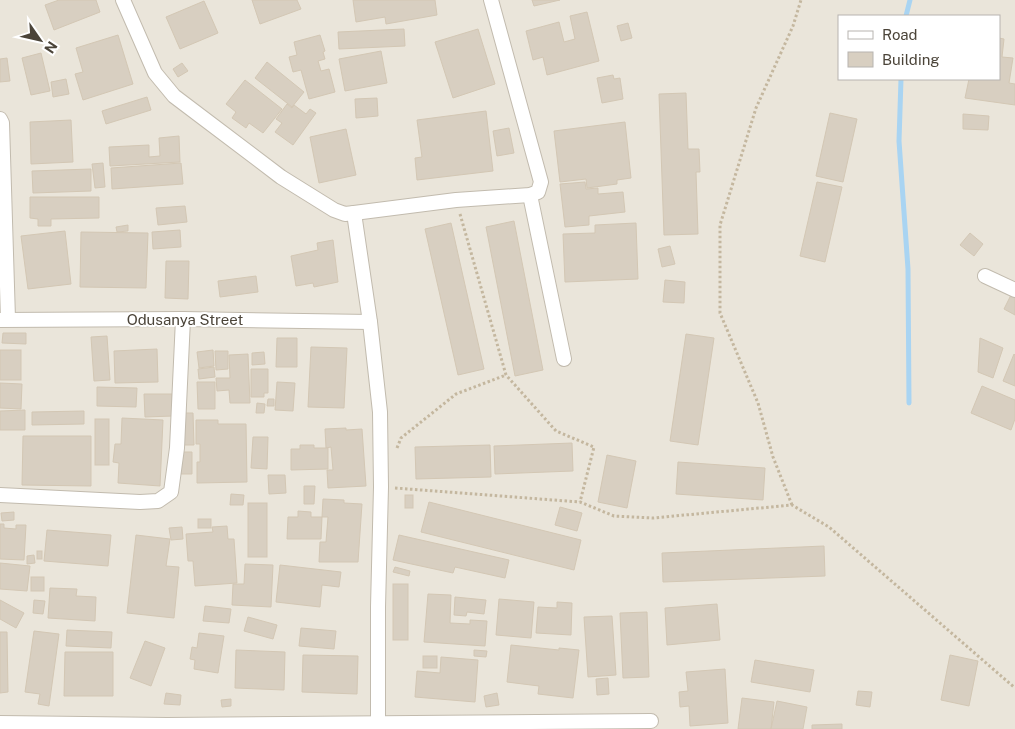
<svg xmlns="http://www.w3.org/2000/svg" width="1015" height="729" viewBox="0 0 1015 729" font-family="'Public Sans',sans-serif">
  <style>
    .residential { fill: #eae5da; fill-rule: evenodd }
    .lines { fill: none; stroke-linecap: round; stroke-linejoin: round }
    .stream { stroke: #a9d4f2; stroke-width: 5 }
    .building { fill: #d8cfc1; stroke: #d3c7b4 }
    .street-casing { stroke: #c2bbae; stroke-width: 16 }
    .path { stroke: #c4b79f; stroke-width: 3; stroke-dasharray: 2.5 2.5; stroke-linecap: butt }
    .street { stroke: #fff; stroke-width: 14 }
    .labels { text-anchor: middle; stroke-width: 4; stroke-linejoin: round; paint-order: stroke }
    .street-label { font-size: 15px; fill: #4b4439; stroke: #fff }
  </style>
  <rect width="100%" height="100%" fill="#f6f3ec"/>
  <path class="residential" d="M0,0H1015V729H0ZM839,16H999V79H839Z"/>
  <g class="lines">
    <g class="stream">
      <path d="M906,16L910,0"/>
      <path d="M901,79L899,141L908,269L909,403"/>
    </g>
  </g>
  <g class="building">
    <path d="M59,0H96L100,12L54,30L45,5Z"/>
    <path d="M252,0H297L301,9L260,24Z"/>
    <path d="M353,0H435L437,15L386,24L385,17L356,22Z"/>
    <path d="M532,0H560L534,6Z"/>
    <path d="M204,1L218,33L180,49L166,17Z"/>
    <path d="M587,12L599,61L547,75L543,57L533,60L526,31L559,22L564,42L575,39L570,16Z"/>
    <path d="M628,23L632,38L621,41L617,26Z"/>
    <path d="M404,29L405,46L339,49L338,32Z"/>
    <path d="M478,29L495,84L453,98L435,42Z"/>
    <path d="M118,35L133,84L83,100L75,74L83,72L76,48Z"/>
    <path d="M320,35L325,51L323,52L325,59L318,61L321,71L329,69L335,92L309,99L301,70L293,72L289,57L297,55L294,42Z"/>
    <path d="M999,38L1004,39L1002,57L1013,58L1009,83L1015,84V105L965,98L969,79H999Z"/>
    <path d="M381,51L387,83L345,91L339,59Z"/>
    <path d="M41,53L50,91L31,95L22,58Z"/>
    <path d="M7,58L10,81L0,82V59Z"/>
    <path d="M267,62L304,92L292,107L255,78Z"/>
    <path d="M182,63L188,71L178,77L173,69Z"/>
    <path d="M613,75L614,79L620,78L623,99L602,103L597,78Z"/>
    <path d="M66,79L69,94L53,97L51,82Z"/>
    <path d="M245,80L282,109L263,133L249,123L246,128L232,118L236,112L226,104Z"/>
    <path d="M686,93L688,149H699L700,172H696L698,234L664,235L659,94Z"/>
    <path d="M147,97L151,110L106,124L102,111Z"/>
    <path d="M377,98L378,116L356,118L355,99Z"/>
    <path d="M287,104L292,108L294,105L306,114L310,109L316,113L293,145L275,132L282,123L276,119Z"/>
    <path d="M486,111L493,171L417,180L415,158L422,157L417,120Z"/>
    <path d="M830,113L857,119L843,182L816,176Z"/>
    <path d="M963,114L989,116L988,130L963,129Z"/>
    <path d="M71,120L73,162L31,164L30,122Z"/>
    <path d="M625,122L631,178L617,180V184L587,188L586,179L560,182L554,131Z"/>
    <path d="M509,128L514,153L497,156L493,131Z"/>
    <path d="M346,129L356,175L319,183L310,137Z"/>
    <path d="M179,136L180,162L110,166L109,147L149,145V157L160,156L159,138Z"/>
    <path d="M103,163L105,187L95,188L92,164Z"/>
    <path d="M181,163L183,184L112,189L111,168Z"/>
    <path d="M91,169V191L33,193L32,171Z"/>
    <path d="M585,182L586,189L598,188V194L623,192L625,212L589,216V225L565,227L560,184Z"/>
    <path d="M817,182L842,187L825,262L800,256Z"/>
    <path d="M30,197H99V218L51,219V226H38V219L30,218Z"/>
    <path d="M185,206L187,222L158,225L156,208Z"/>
    <path d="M514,221L543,370L515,376L486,227Z"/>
    <path d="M451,223L484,369L458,375L425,229Z"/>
    <path d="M636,223L638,279L565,282L563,234L595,233V225Z"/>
    <path d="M128,225V231L117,232L116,227Z"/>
    <path d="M180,230L181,247L153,249L152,232Z"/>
    <path d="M65,231L71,284L28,289L21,236Z"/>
    <path d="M81,232L148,233L146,288L80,287Z"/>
    <path d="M970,233L983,244L974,256L960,245Z"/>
    <path d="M333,240L338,282L314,287L313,283L296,286L291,256L318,250L317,243Z"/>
    <path d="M670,246L675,264L662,267L658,249Z"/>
    <path d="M166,261H189L188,299L165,298Z"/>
    <path d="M256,276L258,292L220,297L218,281Z"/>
    <path d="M665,280L685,282L684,303L663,302Z"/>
    <path d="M1011,295L1015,297V315L1004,309Z"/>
    <path d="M3,333H26V344L2,343Z"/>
    <path d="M686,334L714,338L698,445L670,441Z"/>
    <path d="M107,336L110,380L94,381L91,337Z"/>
    <path d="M277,338H297V367H276Z"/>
    <path d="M980,338L1003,348L993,378L978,372Z"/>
    <path d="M311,347L347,348L344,408L308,407Z"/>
    <path d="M157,349L158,382L115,383L114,351Z"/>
    <rect x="0" y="350" width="21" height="30"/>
    <path d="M213,350L214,366L199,368L197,352Z"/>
    <path d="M215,351H228V369L216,370Z"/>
    <path d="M264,352L265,364L252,365V353Z"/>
    <path d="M248,354L250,403H230L229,390L217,391L216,378H230L229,355Z"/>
    <path d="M1014,354L1015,355V386L1003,381Z"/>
    <path d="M214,367L215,377L199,379L198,369Z"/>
    <path d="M251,369H268V393H264V397H251Z"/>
    <path d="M197,382H215V409H198Z"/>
    <path d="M277,382L295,383L293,411L275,410Z"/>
    <path d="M0,383L22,384L21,409L0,408Z"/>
    <path d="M982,386L1015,400V419L1011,430L971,413Z"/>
    <path d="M97,387L137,388L136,407L97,406Z"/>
    <path d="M144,394H172L173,416L145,417Z"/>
    <path d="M268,399H274V406H267Z"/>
    <path d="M257,403L265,404L264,413H256Z"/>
    <path d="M25,410V430H0V411Z"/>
    <path d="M84,411V424L32,425V412Z"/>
    <path d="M184,413H193L194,445H184Z"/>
    <path d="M122,418L163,420L160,486L118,483L119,463L113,462L115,444H121Z"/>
    <rect x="95" y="419" width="14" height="46"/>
    <path d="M196,420H218V424H246L247,482L197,483V462H200V444H196Z"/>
    <path d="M346,428V430L362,429L366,486L328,488L327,470H333L331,447L326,448L325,429Z"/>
    <path d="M23,436H91V486L22,485Z"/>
    <path d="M253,437H268L267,469L251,468Z"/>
    <path d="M572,443L573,471L495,474L494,446Z"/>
    <path d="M300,445H314V448H328V469L291,470V449H300Z"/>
    <path d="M490,445L491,477L416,479L415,447Z"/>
    <path d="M182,452H192V474H181Z"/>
    <path d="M607,455L636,461L627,508L598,502Z"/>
    <path d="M678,462L765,468L763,500L676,494Z"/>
    <path d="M268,475H285L286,493L269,494Z"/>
    <path d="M304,486H315L314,504H304Z"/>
    <path d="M231,494L244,495L243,505H230Z"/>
    <rect x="405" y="495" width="8" height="13"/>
    <path d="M323,499L344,500V503L362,504L358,562H319L320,542H326L328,517H322Z"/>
    <path d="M429,502L581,540L574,570L421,532Z"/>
    <rect x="248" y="503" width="19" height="54"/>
    <path d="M560,507L582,513L577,531L555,525Z"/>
    <path d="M298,511L311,512V517H322L321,539H287L288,517H298Z"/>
    <path d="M14,512V520L2,521L1,513Z"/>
    <rect x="198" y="519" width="13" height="9"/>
    <path d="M0,524H4V528L16,529V525H26L24,560L0,559Z"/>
    <path d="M227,526L228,539H234L237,583L195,586L193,561H188L186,534L213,532L212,527Z"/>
    <path d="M182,527L183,539L171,540L169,528Z"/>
    <path d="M47,530L111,535L108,566L44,561Z"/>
    <path d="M136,535L170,539L166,566L179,567L174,618L127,613Z"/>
    <path d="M399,535L509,560L505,578L455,567L453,573L393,560Z"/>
    <path d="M824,546L825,576L663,582L662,553Z"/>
    <rect x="37" y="551" width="5" height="8"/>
    <path d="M34,555L35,563L27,564V556Z"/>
    <path d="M0,563L30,566L27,591L0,589Z"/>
    <path d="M245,564L273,565L271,607L232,605L233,584H244Z"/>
    <path d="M280,565L341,572L339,587L322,585L320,607L276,602Z"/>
    <path d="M395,567L410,571L409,576L393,572Z"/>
    <rect x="31" y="577" width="13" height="14"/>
    <rect x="393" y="584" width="15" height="56"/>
    <path d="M50,588L77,589L76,596L96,597L95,621L48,618Z"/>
    <path d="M428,594L451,595L450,623L470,624V620L487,621L485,646L424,642Z"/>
    <path d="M455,597L486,600L484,614L467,612L466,616L454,615Z"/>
    <path d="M499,599L534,602L531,638L496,635Z"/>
    <path d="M0,600L24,613L16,628L0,619Z"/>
    <path d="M34,600L45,601L43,614L33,613Z"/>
    <path d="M557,602L572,603L571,635L536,633L538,607L557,608Z"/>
    <path d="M717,604L720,640L667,645L665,608Z"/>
    <path d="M205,606L231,609L229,623L203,621Z"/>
    <path d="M647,612L649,677L623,678L620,613Z"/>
    <path d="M612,616L616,675L588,677L584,617Z"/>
    <path d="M248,617L277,625L273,639L244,631Z"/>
    <path d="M301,628L336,631L334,649L299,646Z"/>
    <path d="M67,630L112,632L111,648L66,646Z"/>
    <path d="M34,631L59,634L49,706L38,704L40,694L25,692Z"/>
    <path d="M0,632H7L8,692L0,693Z"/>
    <path d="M199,633L224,636L218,673L194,669L195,660L190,659L192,647L197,648Z"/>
    <path d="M145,641L165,648L151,686L130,678Z"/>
    <path d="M511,645L559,650V648L579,650L573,698L538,694L539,686L507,682Z"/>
    <path d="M236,650L285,652L284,690L235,688Z"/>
    <path d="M474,650L487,651L486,657L474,656Z"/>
    <path d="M65,652H113V696H64Z"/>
    <path d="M303,655L358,656L357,694L302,692Z"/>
    <path d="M950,655L978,661L969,706L941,700Z"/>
    <rect x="423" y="656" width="14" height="12"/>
    <path d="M441,657L478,660L475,702L415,697L417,671L440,673Z"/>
    <path d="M755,660L814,670L810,692L751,682Z"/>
    <path d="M725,669L728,723L690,726L689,706L680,707L679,692L688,691L686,672Z"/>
    <path d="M608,678L609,694L597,695L596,679Z"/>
    <path d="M858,691L872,692L870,707L856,705Z"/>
    <path d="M166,693L181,695L180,705L164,704Z"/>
    <path d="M497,693L499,705L486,707L484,696Z"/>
    <path d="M742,698L774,702L771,729H738Z"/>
    <path d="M231,699V706L222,707L221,700Z"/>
    <path d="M777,701L807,707L803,729H771Z"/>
    <path d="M842,724V729H812V725Z"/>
  </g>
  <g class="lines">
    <g class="street-casing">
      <g id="street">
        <path d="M123,0L155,73L174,96L281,177L334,210L345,214L354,213L370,322L380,412L381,487L378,607V723"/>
        <path d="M0,119L2,123L8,319"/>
        <path d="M530,195L564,359"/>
        <path d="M354,213L456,200L530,195L538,192L541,182L491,0"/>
        <path d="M985,276L1015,290"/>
        <path d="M0,320L183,319L370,322"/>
        <path d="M0,495L140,502L158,501L171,492L177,448L183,319"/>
        <path d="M0,723L167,725L651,721"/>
      </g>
    </g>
    <g class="path">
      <path d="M460,214L506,375L556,431L594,447L580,502"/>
      <path d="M397,448L401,438L456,394L506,375"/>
      <path d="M395,488L580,502L614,516L653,518L792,505L829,527L1015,688"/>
      <path d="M792,505L773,457L758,403L720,313V225L756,108L793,26L801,0"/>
    </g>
    <use href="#street" class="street"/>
  </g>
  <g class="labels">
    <g class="street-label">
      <text x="185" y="325">Odusanya Street</text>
    </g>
  </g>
  <rect x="838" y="15" width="162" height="65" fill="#ffffff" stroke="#b7b4b0"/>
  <rect x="848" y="31" width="25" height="8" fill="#ffffff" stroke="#b7b4b0"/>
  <text x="882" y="40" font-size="15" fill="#4b4439">Road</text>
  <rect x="848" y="52" width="25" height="15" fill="#d8cfc1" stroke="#b7b4b0"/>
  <text x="882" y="65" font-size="15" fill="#4b4439">Building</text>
  <g transform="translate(40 40) rotate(124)" stroke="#ffffff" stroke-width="4" paint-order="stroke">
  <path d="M0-4L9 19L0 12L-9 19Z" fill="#4b4439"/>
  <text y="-8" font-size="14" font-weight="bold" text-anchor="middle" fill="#4b4439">N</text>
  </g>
</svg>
